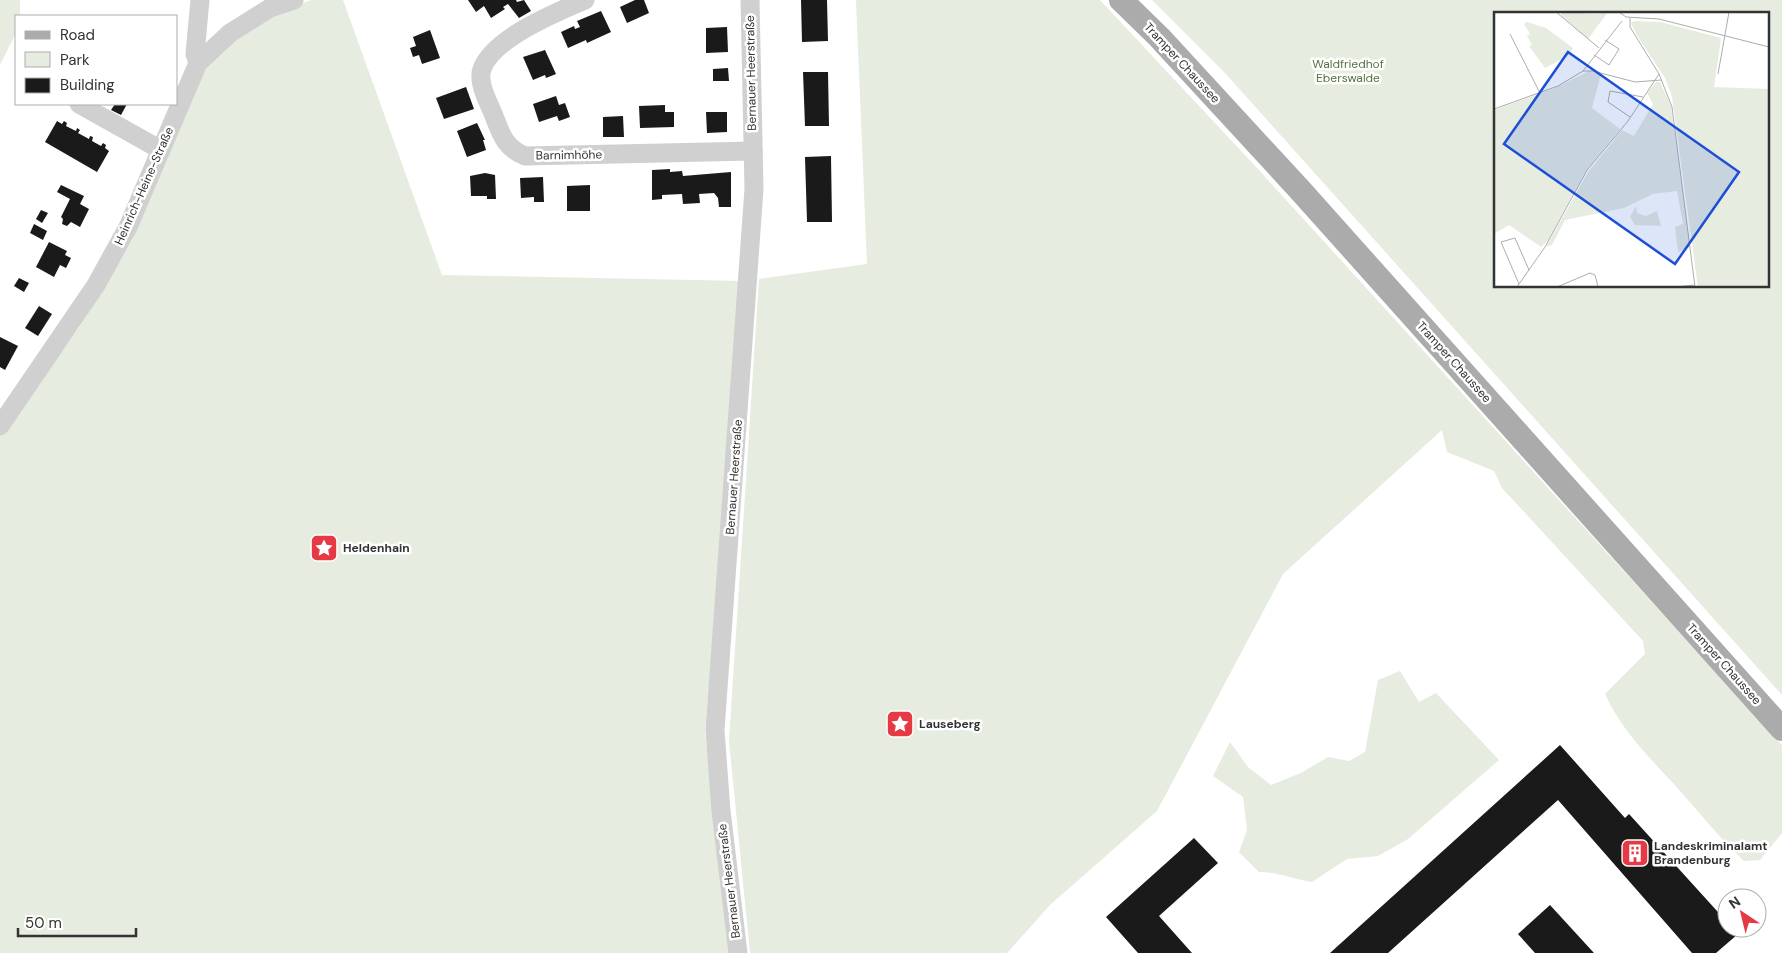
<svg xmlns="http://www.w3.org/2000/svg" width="1782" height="953" viewBox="0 0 1782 953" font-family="'DM Sans',sans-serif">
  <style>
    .green { fill: #e6ecdf; fill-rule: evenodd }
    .building { fill: #1a1a1a }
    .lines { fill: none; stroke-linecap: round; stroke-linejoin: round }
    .minor { stroke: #d0d0d0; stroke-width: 19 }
    .major { stroke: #ababab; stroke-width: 24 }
    .labels { text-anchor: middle; stroke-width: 5; stroke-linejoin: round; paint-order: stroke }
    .street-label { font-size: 12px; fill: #333; stroke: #fff }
    .park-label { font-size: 12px; fill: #56703f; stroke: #fff }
    .poi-label { font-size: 12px; font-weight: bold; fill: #333; stroke: #fff; text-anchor: start }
    .inset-road { fill: none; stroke: #adadad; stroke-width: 1 }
    .view { fill: #1d4ed8; fill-opacity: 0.15; stroke: #1d4ed8; stroke-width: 2.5 }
    .inset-edge { fill: none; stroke: #333; stroke-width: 2.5 }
  </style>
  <rect width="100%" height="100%" fill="#fff"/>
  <g class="green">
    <path d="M0,0H20V16H16V33L0,65Z"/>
    <path d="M311,0H343L442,275L743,281L705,732L731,953H0V436L78,329L132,240L202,68L241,33L279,12Z"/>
    <path d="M856,0H1100L1258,169L1782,745V833L1760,860L1744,861C1718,837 1696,808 1672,782C1646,754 1621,729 1605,694L1645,654L1643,641L1502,488L1494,471L1447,452L1442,430L1283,574L1157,811L1050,905L1007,953H750L729,741L759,279L867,264Z"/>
    <path d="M1152,0H1782V695L1226,74ZM1496,14H1768V286H1496Z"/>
    <path d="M1400,671L1419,702L1436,693L1499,760L1408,839L1378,856L1347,859L1312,882C1292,879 1279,872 1259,872L1239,852L1247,830L1243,797L1213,776L1230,742L1248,767L1271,785L1301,773L1328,757L1349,761L1365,752L1378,680Z"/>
  </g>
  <g class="building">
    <path d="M468,0H516L517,2L524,0L531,11L519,18L508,4L503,7L505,9L491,18L484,6L476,12Z"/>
    <path d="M635,0H644L649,13L627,23L620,7Z"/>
    <path d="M801,0H827L828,41L802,42Z"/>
    <path d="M601,11L611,32L587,43L586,40L568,48L561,32L574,26L575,29L580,27L577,21Z"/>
    <path d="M727,27L728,52L706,53V28Z"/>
    <path d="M430,30L440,58L422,64L419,55L413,57L410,48L416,46L413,37Z"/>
    <path d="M545,50L556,74L546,78L545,75L533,80L523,57Z"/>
    <path d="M728,68L729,81H713V69Z"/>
    <path d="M803,72H828L829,126H805Z"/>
    <path d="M466,87L474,109L444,119L436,98Z"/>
    <path d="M556,96L559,105L565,103L570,117L559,121L557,116L539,122L533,104Z"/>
    <path d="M115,104H127L121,115L111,110Z"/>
    <path d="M665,105V112H674V127L640,128L639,106Z"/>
    <path d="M706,112H727V132L707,133Z"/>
    <path d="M623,116L624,137H603V117Z"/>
    <path d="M57,121L62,124L64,121L67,123L66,126L76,131L77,128L80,130L78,133L89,139L90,136L93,137L92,141L101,146L103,143L106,145L105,148L109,151L97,172L45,142Z"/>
    <path d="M477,123L485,140H483L486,150L467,157L457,131Z"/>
    <path d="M831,156L832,222H807L805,157Z"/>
    <path d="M670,169V172L682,171L683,176L731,172V207H719L718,198L714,193L699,194L700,203L683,204L682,194L662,195V199L652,200V170Z"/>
    <path d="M485,173L495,175L496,199H487V196H471L470,176Z"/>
    <path d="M543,177L544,202H534V197L521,198L520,178Z"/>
    <path d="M61,185L84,196L80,204L89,209L80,227L71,222L67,226L62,224L63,219L61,217L70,199L57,192Z"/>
    <path d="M590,185V211H567V186Z"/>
    <path d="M41,210L48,213L42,223L36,219Z"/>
    <path d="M34,224L47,231L43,240L30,233Z"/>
    <path d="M49,242L67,251L65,255L71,258L66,268L60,265L54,277L36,267Z"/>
    <path d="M19,278L29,283L24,292L14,286Z"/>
    <path d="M39,306L52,314L38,336L25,328Z"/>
    <path d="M0,337L18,346L5,370L0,367Z"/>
    <path d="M1560,745L1625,818L1629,814L1727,922V928H1732L1738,934L1716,953H1692L1558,800L1388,953H1330Z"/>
    <path d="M1194,838L1218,863L1159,916L1192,953H1138L1106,917Z"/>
    <path d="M1550,905L1594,953H1535L1518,934Z"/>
  </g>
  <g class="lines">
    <g class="minor">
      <path d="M585,0C557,12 493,38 482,69C477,83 489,103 494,116C501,134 505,148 525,156L753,151"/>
      <path d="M198,63L195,54L200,0"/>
      <path d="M79,104L161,150"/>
      <path d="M0,426L96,285L128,227L198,63L230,33L270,8L294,0"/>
      <path d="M738,953L721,811L715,730L754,189L750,0"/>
    </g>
    <path class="major" d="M1121,0L1159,37L1300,190L1782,729"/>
  </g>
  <defs>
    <g id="sight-square" transform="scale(1.4375)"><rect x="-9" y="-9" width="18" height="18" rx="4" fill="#e63946" stroke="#fff"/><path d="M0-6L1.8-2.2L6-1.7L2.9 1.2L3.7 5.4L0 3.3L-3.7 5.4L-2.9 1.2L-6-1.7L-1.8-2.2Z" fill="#fff"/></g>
    <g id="building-square" transform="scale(1.4375)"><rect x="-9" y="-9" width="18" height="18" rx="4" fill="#e63946" stroke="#fff"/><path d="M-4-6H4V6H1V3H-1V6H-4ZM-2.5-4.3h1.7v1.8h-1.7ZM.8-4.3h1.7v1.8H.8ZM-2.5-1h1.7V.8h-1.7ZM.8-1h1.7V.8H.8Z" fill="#fff"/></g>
  </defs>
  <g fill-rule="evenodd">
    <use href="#sight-square" x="324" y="548"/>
    <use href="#sight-square" x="900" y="724"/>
    <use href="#building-square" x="1635" y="853"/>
  </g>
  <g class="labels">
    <g class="street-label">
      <text transform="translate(1182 63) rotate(47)" y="4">Tramper Chaussee</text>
      <text transform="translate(751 73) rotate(-91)" y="4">Bernauer Heerstraße</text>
      <text transform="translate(569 155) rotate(-1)" y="4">Barnimhöhe</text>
      <text transform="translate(144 186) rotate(-66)" y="4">Heinrich-Heine-Straße</text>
      <text transform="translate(1454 362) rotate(48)" y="4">Tramper Chaussee</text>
      <text transform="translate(734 477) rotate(-86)" y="4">Bernauer Heerstraße</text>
      <text transform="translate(1724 664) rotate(48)" y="4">Tramper Chaussee</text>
      <text transform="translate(729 881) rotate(-97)" y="4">Bernauer Heerstraße</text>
    </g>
    <g class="park-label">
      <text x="1348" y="68">Waldfriedhof<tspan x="1348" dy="14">Eberswalde</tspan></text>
    </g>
    <g class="poi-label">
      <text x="343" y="552">Heldenhain</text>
      <text x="919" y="728">Lauseberg</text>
      <text x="1654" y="850">Landeskriminalamt<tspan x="1654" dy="14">Brandenburg</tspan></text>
    </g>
  </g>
  <g transform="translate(1494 12)">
    <rect width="275" height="275" fill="#fff"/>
    <path d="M69,0L102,2L114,0L94,27L67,3ZM140,9L166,10L227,26L220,75L275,77V275H204L178,85L171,66L142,22L137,11ZM33,10L52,16L79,36L74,44L51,56L35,34L38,33L33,24L36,22L30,12ZM95,59L107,62L98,96L126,117L92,158L55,227L47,235L15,213L0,222V98L59,77ZM162,70H166L177,94L196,236L184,240L181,215L189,212L183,179L159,182L130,196L71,208L58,233L52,235L94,160L128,118L140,124L159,92L153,81ZM142,194L143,201L152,204L163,199L167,214L141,213L136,205Z" fill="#e6ecdf"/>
    <path class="inset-road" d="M62,0L105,36M125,0L132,5L165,7L275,35M136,6V15L165,62L178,95L201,275M16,22L46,81M100,43L115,53L125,37L111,28M89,59L128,9M224,62L235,0M0,97L64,74L89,59H99L141,70L167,68M136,105L114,90L116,79L149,85M25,272L7,230L21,226L35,258M23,275L51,235L93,158L134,109L165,62M63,275L96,261L101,263L104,275M182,275L201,273"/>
    <path class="view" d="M74,40L245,160L181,252L10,132Z"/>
    <rect width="275" height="275" class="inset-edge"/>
  </g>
  <rect x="15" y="15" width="162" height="90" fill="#ffffff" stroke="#adadad"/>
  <rect x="25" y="31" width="25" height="8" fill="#ababab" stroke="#adadad"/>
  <text x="60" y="40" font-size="15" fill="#333333">Road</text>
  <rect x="25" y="52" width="25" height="15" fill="#e6ecdf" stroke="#adadad"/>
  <text x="60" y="65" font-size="15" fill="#333333">Park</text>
  <rect x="25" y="78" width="25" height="15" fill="#1a1a1a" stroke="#adadad"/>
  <text x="60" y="90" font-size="15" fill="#333333">Building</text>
  <g transform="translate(1742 913) rotate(325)"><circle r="24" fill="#ffffff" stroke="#adadad"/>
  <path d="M0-4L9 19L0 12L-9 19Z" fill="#e63946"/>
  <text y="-8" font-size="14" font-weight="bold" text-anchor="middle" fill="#333333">N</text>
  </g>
  <path d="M18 928v8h118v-8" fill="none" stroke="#333333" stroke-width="2.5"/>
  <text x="25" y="928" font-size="15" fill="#333333" stroke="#ffffff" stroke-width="4" paint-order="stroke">50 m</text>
</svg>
